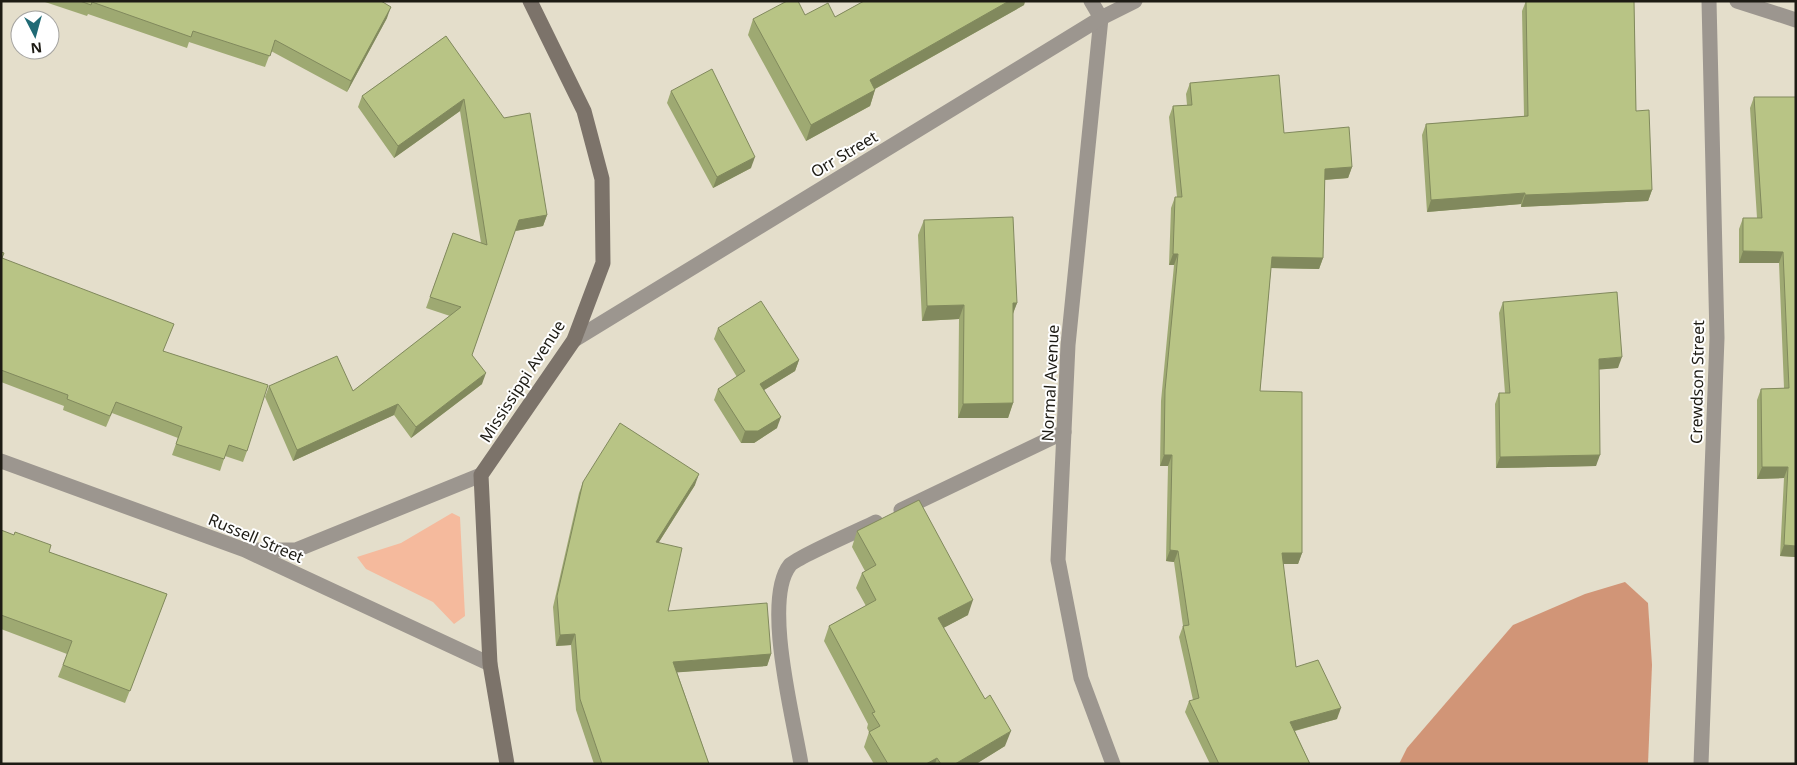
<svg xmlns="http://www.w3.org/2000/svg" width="1797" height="765" viewBox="0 0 1797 765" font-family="'Noto Sans',sans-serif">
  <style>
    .green { fill: #f5ba9d }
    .forest { fill: #d19577 }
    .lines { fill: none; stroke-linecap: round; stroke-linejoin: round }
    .lane { stroke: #9c968f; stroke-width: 15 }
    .street { stroke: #9c968f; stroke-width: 15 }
    .secondary { stroke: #7c736a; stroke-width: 15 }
    .wall { fill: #9ea972 }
    .shaded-wall { fill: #81895d }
    .building { fill: #b8c485; stroke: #81895d }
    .labels { text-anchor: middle; stroke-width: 4; stroke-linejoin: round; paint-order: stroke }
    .street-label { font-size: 16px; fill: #1d1b14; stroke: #fff }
  </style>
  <rect width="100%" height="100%" fill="#e4decb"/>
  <path class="green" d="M452,513L460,517L465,616L454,624L433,602L366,569L357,557L401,543Z"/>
  <path class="forest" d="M1625,582L1648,603L1652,665L1648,764H1399L1407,748L1513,625L1585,594Z"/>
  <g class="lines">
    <g class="lane">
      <path d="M901,510L1064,432"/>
      <path d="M801,764C794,720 762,600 790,565C797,557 862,529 876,522"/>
    </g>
    <g class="street">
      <path d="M1091,1L1101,18L1068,345L1058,560L1081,678L1113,764"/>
      <path d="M1737,1L1796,20"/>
      <path d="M574,340L1101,18L1135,1"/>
      <path d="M1,461L245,550L490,664"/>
      <path d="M250,550H296L481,475"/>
      <path d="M1701,764L1717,338L1709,1"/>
    </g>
    <path class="secondary" d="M507,764L490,664L481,475L574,340L603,263L602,179L584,111L530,1"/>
  </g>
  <g class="wall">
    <path d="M42,1H381L387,18L347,92L271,51L265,67L189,42L187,48L88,14L87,16Z"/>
    <path d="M864,1H1025L1024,5L875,89L870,106L806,141L748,35L753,19L805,15L835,17Z"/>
    <path d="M1526,1H1634L1636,111L1652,190L1648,201L1521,207V204L1427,212L1422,135L1426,124L1524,116L1522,11Z"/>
    <path d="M446,36L547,215L543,226L515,231L472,355L482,384L411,438L394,415L293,461L265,397L269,386L353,391L450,316L426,308L453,233L481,243L460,111L394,158L358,107L362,96Z"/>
    <path d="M1190,83L1284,133L1352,167L1348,178L1325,180L1323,258L1319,269L1271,268L1260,391L1302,553L1298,564H1283L1296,667L1337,719L1295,731L1310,764H1210L1185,712L1189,701L1193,700L1179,637L1183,626L1174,562L1166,561L1168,466H1160L1161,401L1174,265H1169L1171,208L1175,197H1177L1169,117L1173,106L1187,105L1186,94Z"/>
    <path d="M671,91L751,168L713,188L667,103Z"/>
    <path d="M1754,97H1796V557L1780,556L1784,478L1757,479V400L1761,389L1784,388L1779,263H1739V229L1743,218H1757L1750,108Z"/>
    <path d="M924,220L1017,303L1013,314V403L1008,418H958L959,319L922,321L918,235Z"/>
    <path d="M1,252L2,258L164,351L247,451L243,462L225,456L220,471L172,455L178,438L112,413L106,427L63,410L64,406L1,382Z"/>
    <path d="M1503,302L1618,368L1599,369L1596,466L1496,468L1495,404L1499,393H1505L1499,313Z"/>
    <path d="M718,328L799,360L795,371L764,390L777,428L754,443H741L714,400L718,389L737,377L714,339Z"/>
    <path d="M583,482L695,485L659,542L668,611L771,654L767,666L677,672L709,764H594L576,710L571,645L556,646L553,607L579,493Z"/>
    <path d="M1,530L49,552L167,594L125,703L58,677L67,654L1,629Z"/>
    <path d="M857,531L968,615L943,628L1005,746L976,764H874L864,747L869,732L867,728L868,724L824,641L829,626L866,606L856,588L862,573L865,571L852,547Z"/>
  </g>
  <g class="shaded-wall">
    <path d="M1009,1H1025L1024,5L864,95L870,80Z"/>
    <path d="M391,7L387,18L347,92L351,81Z"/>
    <path d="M875,90L870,106L806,141L811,125Z"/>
    <path d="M464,99L460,111L394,158L398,146Z"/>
    <path d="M755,157L751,168L713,188L717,177Z"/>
    <path d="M1352,167L1348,178L1322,180L1325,169Z"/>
    <path d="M1652,190L1648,201L1521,207L1525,195Z"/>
    <path d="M1525,193L1521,204L1427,212L1431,200Z"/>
    <path d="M547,215L543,226L515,231L519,220Z"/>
    <path d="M1743,251L1783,252L1779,263H1739Z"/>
    <path d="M1173,254H1178L1174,265H1169Z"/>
    <path d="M1272,257L1323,258L1319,269L1268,268Z"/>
    <path d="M1013,303H1017L1011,318Z"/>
    <path d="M964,305L959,319L922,321L927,306Z"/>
    <path d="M1622,357L1618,368L1595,370L1599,359Z"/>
    <path d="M799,360L795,371L756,395L760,384Z"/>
    <path d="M486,373L482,384L411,438L416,427Z"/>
    <path d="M1013,403L1008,418H958L963,404Z"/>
    <path d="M398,404L394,415L293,461L297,450Z"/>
    <path d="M781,417L777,428L754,443H741L745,431Z"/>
    <path d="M1164,455H1172L1168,466H1160Z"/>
    <path d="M1600,455L1596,466L1496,468L1500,457Z"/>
    <path d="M1762,467H1788L1784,478L1757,479Z"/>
    <path d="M699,474L695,485L652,553L656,542Z"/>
    <path d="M1784,545L1796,546V557L1780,556Z"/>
    <path d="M1170,550L1178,551L1174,562L1166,561Z"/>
    <path d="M1282,553H1302L1298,564H1278Z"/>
    <path d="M973,600L968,615L932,634L938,618Z"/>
    <path d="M575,634L571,645L556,646L560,635Z"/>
    <path d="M771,654L767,666L669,673L673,662Z"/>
    <path d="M1341,708L1337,719L1286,733L1290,722Z"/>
    <path d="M1011,731L1005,746L976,764H955Z"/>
    <path d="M937,758L935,764H926Z"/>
  </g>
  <g class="building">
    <path d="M80,1H381L391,7L351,81L275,40L270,56L193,31L191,37L92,2L91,5Z"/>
    <path d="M787,1H798L805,15L828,3L835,17L864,1H1009L870,80L875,90L811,125L753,19Z"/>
    <path d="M1526,1H1634L1636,111L1649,110L1652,190L1525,195V193L1431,200L1426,124L1528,116Z"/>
    <path d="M446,36L504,118L530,113L547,215L519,220L472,355L486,373L416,427L398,404L297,450L269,386L337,356L353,391L461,307L430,297L453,233L487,245L464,99L398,146L362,96Z"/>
    <path d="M712,69L755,157L717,177L671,91Z"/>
    <path d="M1279,75L1284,133L1349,127L1352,167L1325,169L1323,258L1272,257L1260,391L1302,392V553H1282L1296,667L1318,660L1341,708L1290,722L1310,764H1219L1189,701L1199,698L1183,626L1189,625L1178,551L1170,550L1172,455H1164L1165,390L1178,254H1173L1175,197H1182L1173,106L1192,105L1190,83Z"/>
    <path d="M1754,97H1796V546L1784,545L1788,467H1762L1761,389L1789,388L1783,252L1743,251V218H1762Z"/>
    <path d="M1013,217L1017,303H1013V403L963,404L964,305L927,306L924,220Z"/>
    <path d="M1,252L4,253L2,258L174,324L163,351L268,385L247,451L229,445L224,459L176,444L182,427L116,402L110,416L67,399L68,395L1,370Z"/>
    <path d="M1617,292L1622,357L1599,359L1600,455L1500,457L1499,393H1510L1503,302Z"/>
    <path d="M761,301L799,360L760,384L781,417L758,431H745L718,389L745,371L718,328Z"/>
    <path d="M620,423L699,474L656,542L682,548L668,611L767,603L771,654L673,662L709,764H602L580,699L575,634L560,635L557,596L583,482Z"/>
    <path d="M919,500L973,600L938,618L985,699L990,695L1011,731L955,764H941L937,758L926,764H888L869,732L880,726L872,713L875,712L829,626L876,600L862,573L876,565L857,531Z"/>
    <path d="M1,530L14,535L15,532L51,545L49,552L167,594L130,691L63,665L72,641L1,615Z"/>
  </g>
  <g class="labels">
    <g class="street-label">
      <text transform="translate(844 154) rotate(-31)" y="6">Orr Street</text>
      <text transform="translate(522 381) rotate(-57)" y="6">Mississippi Avenue</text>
      <text transform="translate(1697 382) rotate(-89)" y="6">Crewdson Street</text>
      <text transform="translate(1050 383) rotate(-87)" y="6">Normal Avenue</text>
      <text transform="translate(256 538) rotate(23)" y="6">Russell Street</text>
    </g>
  </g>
  <rect width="1797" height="765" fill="none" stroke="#1d1b14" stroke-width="5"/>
  <g transform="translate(35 35) rotate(174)"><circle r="24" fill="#ffffff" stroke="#a5a4a1"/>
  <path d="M0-4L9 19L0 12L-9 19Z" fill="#206a75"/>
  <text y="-8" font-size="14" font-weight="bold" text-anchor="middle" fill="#1d1b14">N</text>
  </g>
</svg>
